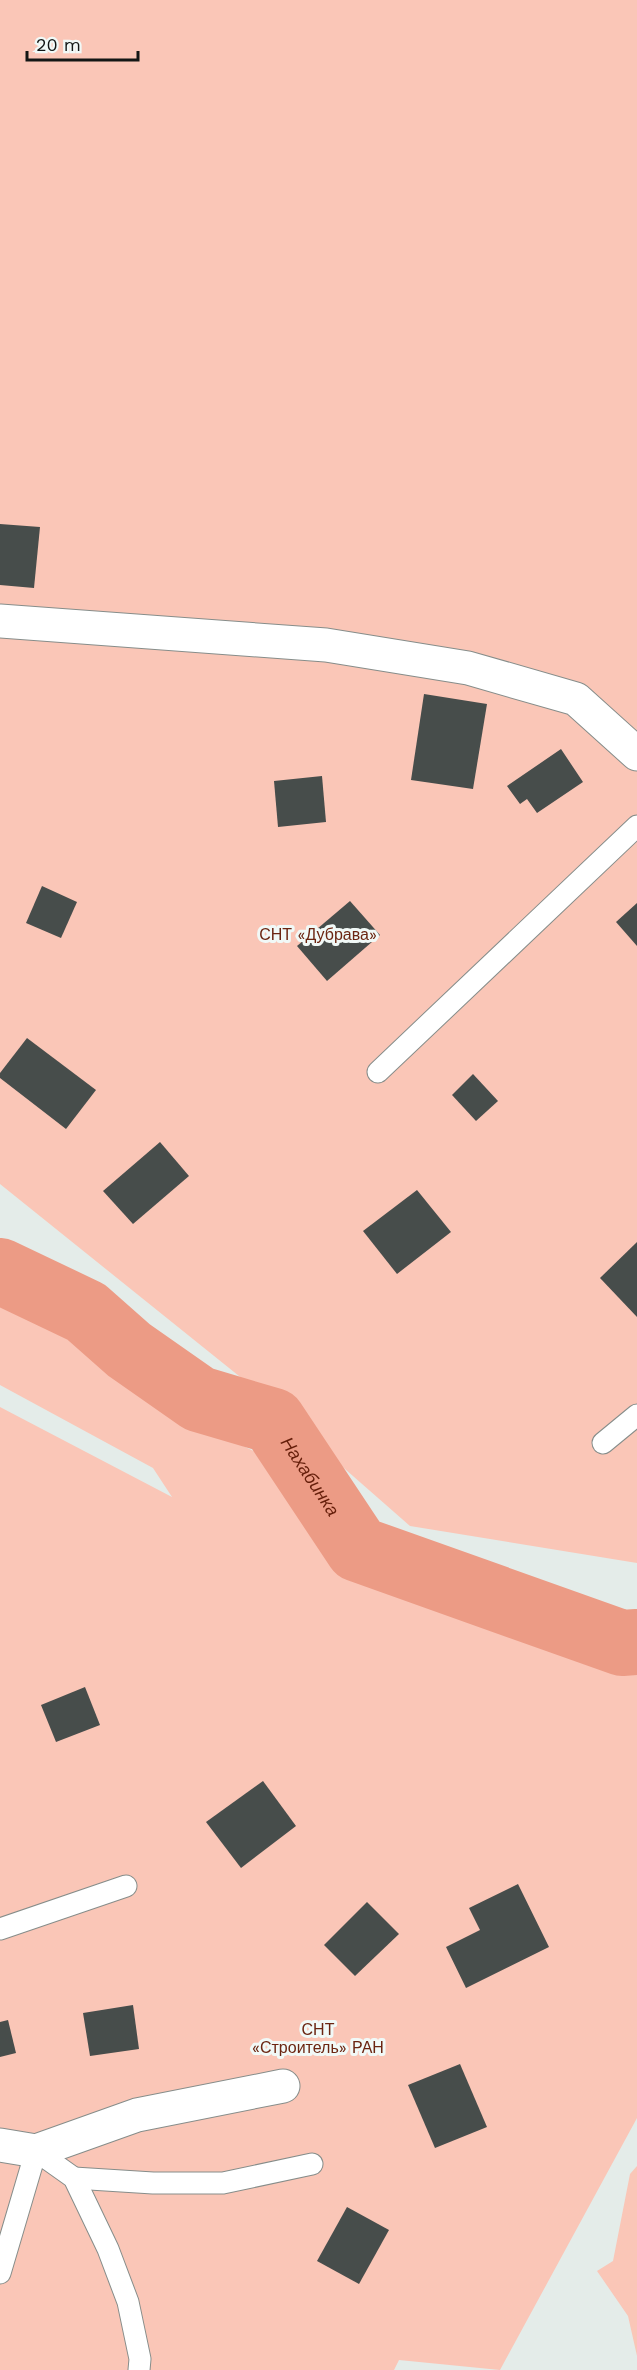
<svg xmlns="http://www.w3.org/2000/svg" width="637" height="2370" viewBox="0 0 637 2370" font-family="'Work Sans',sans-serif">
  <style>
    .green { fill: #fac6b7 }
    .lines { fill: none; stroke-linecap: round; stroke-linejoin: round }
    .river { stroke: #ec9b85; stroke-width: 66 }
    .building { fill: #474d4b }
    .lane-casing { stroke: #868d8a; stroke-width: 23 }
    .street-casing { stroke: #868d8a; stroke-width: 35 }
    .lane { stroke: #fff; stroke-width: 21 }
    .street { stroke: #fff; stroke-width: 33 }
    .labels { text-anchor: middle; stroke-width: 6; stroke-linejoin: round; paint-order: stroke }
    .park-label { font-size: 16px; fill: #6b2511; stroke: #f1f9f7 }
    .water-label { font-size: 18px; font-style: italic; fill: #651e0a; stroke: #f1f9f7 }
  </style>
  <rect width="100%" height="100%" fill="#e4ece9"/>
  <g class="green">
    <path d="M0,0H637V1563L410,1526L239,1376L0,1184Z"/>
    <path d="M0,1285L38,1308L188,1428L229,1439L268,1458L302,1486L322,1523L350,1558L384,1582L429,1595L477,1599L522,1618L556,1642L594,1661L637,1660V2118L500,2370L399,2360L394,2370H0V1407L172,1497L153,1468L0,1385Z"/>
    <path d="M637,2166V2356L628,2316L597,2271L613,2261L630,2174Z"/>
  </g>
  <g class="lines">
    <path class="river" id="s1" d="M0,1271L86,1312L129,1350L199,1399L273,1421L358,1549L622,1643L637,1642"/>
  </g>
  <g class="building">
    <path d="M0,524L40,527L34,588L0,585Z"/>
    <path d="M424,694L487,704L473,789L411,780Z"/>
    <path d="M561,749L583,782L537,813L527,799L520,804L507,786Z"/>
    <path d="M322,776L326,822L278,827L274,781Z"/>
    <path d="M42,886L77,902L61,938L26,923Z"/>
    <path d="M350,901L380,935L327,981L297,946Z"/>
    <path d="M637,903V946L616,922Z"/>
    <path d="M27,1038L96,1090L66,1129L0,1078V1073Z"/>
    <path d="M473,1074L498,1101L476,1121L452,1095Z"/>
    <path d="M160,1142L189,1176L133,1224L103,1191Z"/>
    <path d="M417,1190L451,1232L397,1274L363,1231Z"/>
    <path d="M637,1242V1317L600,1278Z"/>
    <path d="M85,1687L100,1725L56,1742L41,1705Z"/>
    <path d="M263,1781L296,1826L241,1868L206,1822Z"/>
    <path d="M518,1884L549,1947L466,1988L446,1947L480,1930L469,1908Z"/>
    <path d="M367,1902L399,1934L355,1976L324,1945Z"/>
    <path d="M133,2005L139,2049L90,2056L83,2013Z"/>
    <path d="M8,2020L16,2053L0,2057V2022Z"/>
    <path d="M460,2064L487,2127L435,2148L408,2085Z"/>
    <path d="M347,2207L389,2230L359,2284L317,2261Z"/>
  </g>
  <g class="lines">
    <g class="lane-casing">
      <g id="lane">
        <path d="M378,1072L637,826"/>
        <path d="M603,1443L637,1415"/>
        <path d="M0,1929L126,1886"/>
        <path d="M74,2178L153,2183H223L312,2164"/>
        <path d="M0,2273L36,2151L74,2178L108,2249L128,2302L140,2359L139,2370"/>
      </g>
    </g>
    <g class="street-casing">
      <g id="street">
        <path d="M0,621L326,645L468,668L576,699L637,754"/>
        <path d="M0,2145L36,2151L137,2115L283,2086"/>
      </g>
    </g>
    <use href="#lane" class="lane"/>
    <use href="#street" class="street"/>
  </g>
  <g class="labels">
    <g class="park-label">
      <text x="318" y="940">СНТ «Дубрава»</text>
      <text x="318" y="2035">СНТ<tspan x="318" dy="18">«Строитель» РАН</tspan></text>
    </g>
    <g class="water-label">
      <text dy="6" stroke="none"><textPath href="#s1" startOffset="382">Нахабинка</textPath></text>
    </g>
  </g>
  <path d="M27 51v9h111v-9" fill="none" stroke="#131615" stroke-width="3"/>
  <text x="36" y="51" font-size="18" fill="#131615" stroke="#f1f9f7" stroke-width="4.5" paint-order="stroke">20 m</text>
</svg>
